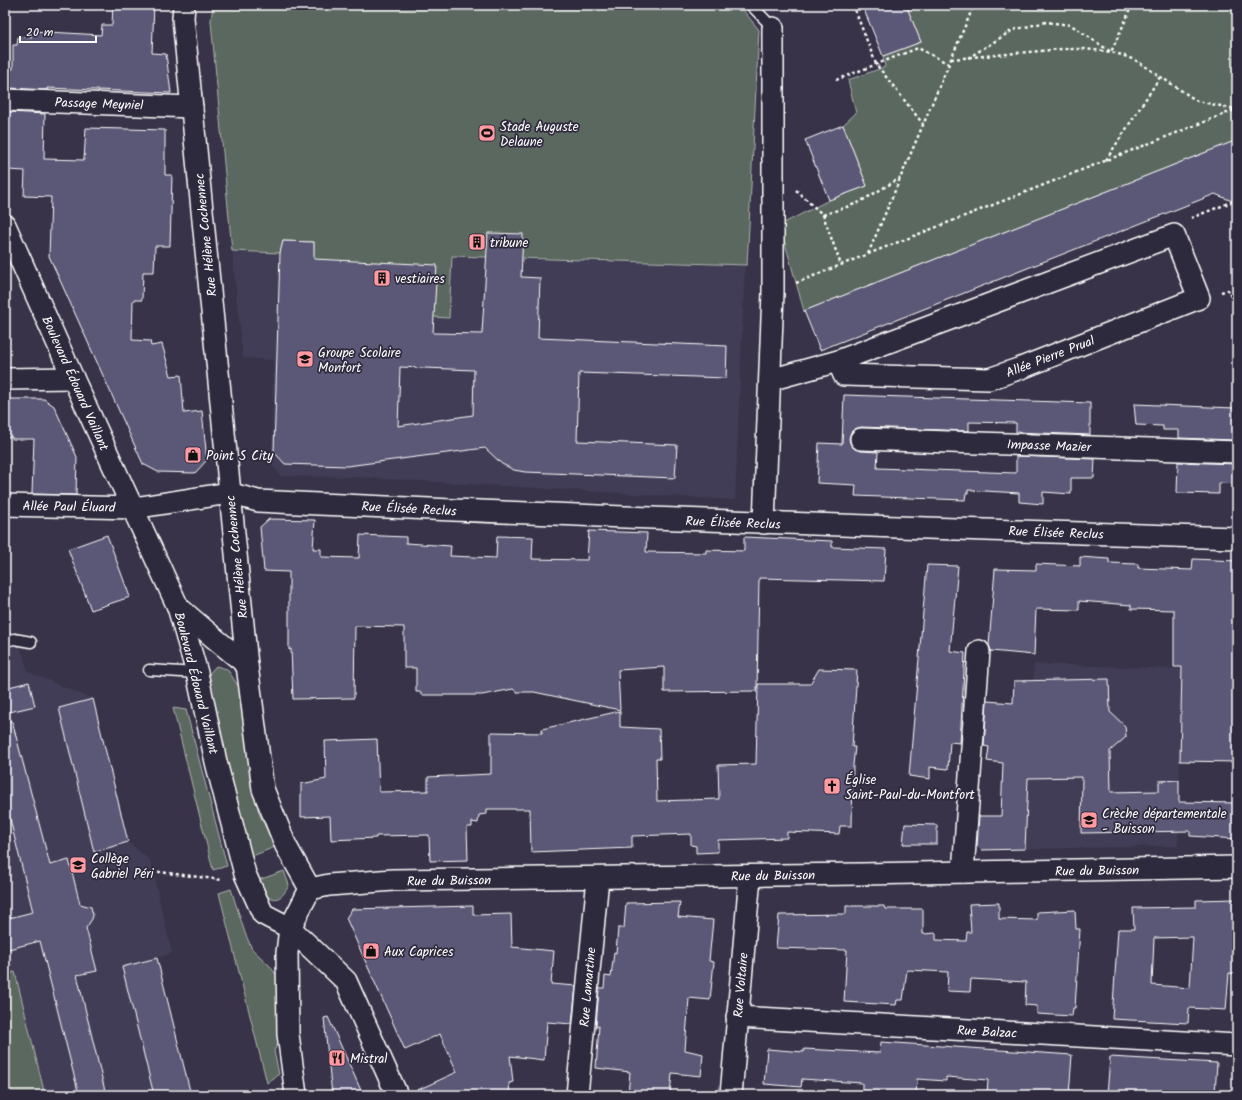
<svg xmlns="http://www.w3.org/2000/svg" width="1242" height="1100" viewBox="0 0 1242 1100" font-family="Kalam,sans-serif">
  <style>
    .built { fill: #423e56 }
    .green { fill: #5a685e; stroke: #acb4ae }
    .building { fill: #5a5876; stroke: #fff; fill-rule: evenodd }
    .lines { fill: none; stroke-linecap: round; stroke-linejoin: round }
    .service-casing { stroke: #fff; stroke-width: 13 }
    .minor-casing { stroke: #fff; stroke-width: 24 }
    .path { stroke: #fff; stroke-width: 2.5; stroke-dasharray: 3 3; stroke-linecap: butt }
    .service { stroke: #2f2a3d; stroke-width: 10 }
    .minor { stroke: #2f2a3d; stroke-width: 21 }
    .labels { text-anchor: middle; stroke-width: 3.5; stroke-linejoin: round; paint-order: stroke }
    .street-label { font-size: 13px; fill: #fff; stroke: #2f2a3d }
    .poi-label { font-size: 13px; fill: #fff; stroke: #2f2a3d; text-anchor: start }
  </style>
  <rect width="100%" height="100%" fill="#383348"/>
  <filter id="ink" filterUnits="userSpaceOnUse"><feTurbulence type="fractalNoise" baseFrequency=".025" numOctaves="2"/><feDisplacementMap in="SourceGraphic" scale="8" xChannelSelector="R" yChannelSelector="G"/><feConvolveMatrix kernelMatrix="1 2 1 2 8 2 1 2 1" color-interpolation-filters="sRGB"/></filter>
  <g filter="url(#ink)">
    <g class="built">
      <path d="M283,241L314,242L311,328L451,256L745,263L735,500L354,477L281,476L272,465L273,360L243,358L232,251L280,253Z"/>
      <path d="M5,631L11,646L20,645L28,672L93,699L128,842L150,860L172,953L157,958L191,1095H5Z"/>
      <path d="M1034,664L1182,669L1178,846L1025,849Z"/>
    </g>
    <g class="green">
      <path d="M213,5H739L759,30L747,265L452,256L449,318L355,312L311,329L314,242L283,241L280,253L232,251L211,21Z"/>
      <path d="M906,5H1237V140L804,311L780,225L829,200L867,186L843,125L856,113L848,80L885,67L883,56L921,42Z"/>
      <path d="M216,666L227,669L243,693L246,739L253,787L259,813L275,847L250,857L205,678Z"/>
      <path d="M173,708L186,710L227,866L213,870Z"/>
      <path d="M284,871L289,885C281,901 275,902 260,893L256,881Z"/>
      <path d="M231,889L245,933L252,949L270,966L279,979L282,1036L274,1051L279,1074L267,1083L219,893Z"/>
      <path d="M15,972L45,1095H5V974Z"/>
    </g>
    <g class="building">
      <path d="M113,5H154L152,53L166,54L171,93L47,88V90L9,88V69H13V45H17L18,37L31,38V31L101,35L102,25H112Z"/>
      <path d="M862,5H906L921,42L883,56Z"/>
      <path d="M9,112L45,114L44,159L84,160L86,128L165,130V175H172L170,246H155L154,272H143L142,300H133L132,340L150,341L151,346L162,344L171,376L181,375L184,413L202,411L207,460L195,473L158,472L143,464L49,256L51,197L24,196L25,171L8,170Z"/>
      <path d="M843,125L867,186L829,200L805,140Z"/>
      <path d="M1237,140V203L1215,194L820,350L804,311Z"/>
      <path d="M488,233L523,234L521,277L540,278L538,338L727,346L726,378L579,373L577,441L677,445L675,478L525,472L514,470L502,464L485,448L347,466L285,464L274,452L280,253L283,241L314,242V259L437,265L433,333L482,334ZM400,367L474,370L473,415L398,426Z"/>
      <path d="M844,395L1090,403V435L1016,432V423L969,422V431L861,427L855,429L851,432L849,439L851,445L855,449L861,451L878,452L877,468L1016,473V456L1095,459L1094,478H1071V494L1043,492V504L1019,502V493L968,490V493H966L965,500L855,496L856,485L817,483L819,443L842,444Z"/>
      <path d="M5,399H44L54,406L77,457L76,495L32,494L34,439H12V437H5Z"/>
      <path d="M1134,404L1235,408L1234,440L1179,438V430H1163V426L1136,425Z"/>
      <path d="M1178,462L1237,464V484L1219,483V494L1177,493Z"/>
      <path d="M269,519L315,520L313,549H321V557L359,558L360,535L406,537V543L451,546L450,556L496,558L497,536L533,537L532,559L587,560L589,531L647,533L646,552L706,553V550L744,551V537L832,541V547L886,549L884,581L759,578L757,691L664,692V667L618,670L620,710L534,692H517L513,689L482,695H421V692H416V668H404V627L355,626L354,698L293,699L291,649L289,650V572L264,571L260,527Z"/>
      <path d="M107,535L130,597L91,610L68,549Z"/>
      <path d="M1080,557L1109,559V563L1138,564V568L1192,570L1193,559L1237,561V762L1180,761L1182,667H1174V610L1131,609V605L1079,601V610L1036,609L1034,655L991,651L989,645L995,569L1036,570V564L1080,566Z"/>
      <path d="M927,565L958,566L950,651L965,653L960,743L950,742L948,769L930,767V779L909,776Z"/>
      <path d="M819,669L857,670L852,747H855L853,765L852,826H840L839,834L787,832V838L718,840V852L696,853V846L691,845V834L632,836V848L531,852L530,809H487V814L479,815L478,823L472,822V827H467L468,860L430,861L429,835L376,836V838L331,840L330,816L301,817V784L326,779L325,741L377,739L379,792L428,791V777L491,774V732L542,733V729L620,711V727L659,729L660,759H656L657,801L719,799L718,765L756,764L758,684H810Z"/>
      <path d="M1109,679L1110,712L1125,726L1126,737L1110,751L1111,792L1159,791V781L1179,780V802L1237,803V839L1190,836V831L1081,833L1082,777L1028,778L1025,849L981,850L977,846L979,816H1001L1003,763L987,761L989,747L984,746L987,701L1013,703L1014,681Z"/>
      <path d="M29,682L35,706L5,713V688Z"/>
      <path d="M93,699L128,842L94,852L59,708Z"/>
      <path d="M5,721H12L50,865L69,860L80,904L91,907L93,915L92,919L86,928L97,971L77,975L106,1095H79L40,941L5,950V919L33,912L5,799Z"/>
      <path d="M905,824L937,825V844H903Z"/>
      <path d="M1237,899V974L1229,973L1226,1010L1189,1008L1188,1023L1112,1019L1118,929H1134L1133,908L1196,907V900ZM1193,937L1190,988L1152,985L1154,938Z"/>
      <path d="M680,902L678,917L713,920L709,961L714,962L710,1000L689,998L685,1050L703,1054L701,1076L672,1073L670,1095H628L630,1072L596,1068L599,1026H596L599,988H604L605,976L611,977L614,952L616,953L618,928H624L626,903Z"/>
      <path d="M999,903V919L1037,920V912L1075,910L1076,929H1080L1075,1008H1073L1072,1016L1037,1014V1006L1025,1005L1026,982L971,979L970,992L947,991L948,972L907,970L903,1000H897L896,1005L844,1002L847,950L776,948L779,915L846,914V906H884L885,909H923V934L936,933V940L966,941L967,932H971L969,904Z"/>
      <path d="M473,906V915L511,914L512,947L554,951L551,984L576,986L572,1024L547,1022L544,1060L510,1056L513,1082L509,1083L510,1095H409V1094L457,1072L440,1034L405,1050L346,918L352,909Z"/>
      <path d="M157,958L191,1095H154L122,967Z"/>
      <path d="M328,1017L351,1068L363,1095H332L324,1018Z"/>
      <path d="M881,1042L1072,1055L1069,1095H987L988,1080L946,1077V1081L917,1079L916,1095H902L862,1091V1083L802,1079L801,1087L764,1084L767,1049L804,1052V1049L880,1053Z"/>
      <path d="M1110,1057L1217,1063L1215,1094L1193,1093V1095H1107Z"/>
    </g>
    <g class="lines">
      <g class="service-casing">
        <g id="service">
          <path d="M751,5L773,28"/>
          <path d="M5,641L14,639L31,642"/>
          <path d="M149,670L197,673"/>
        </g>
      </g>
      <g class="minor-casing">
        <g id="minor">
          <path d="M184,5L183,18L247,665L263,789L286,846L310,889L290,928L287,953L288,1034L296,1095"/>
          <path d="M5,100L192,107"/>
          <path d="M5,225L73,378L178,607L197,673L216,762L245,874L263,914L290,928L346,981L397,1095"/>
          <path d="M5,379L73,378"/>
          <path d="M770,380L838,361L1174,235L1199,298L1021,368L989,379L844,375L838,361"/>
          <path d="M861,439L1237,452"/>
          <path d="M5,505L134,508L229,493L258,501C584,517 911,528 1237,538"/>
          <path d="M764,523L773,292V28"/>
          <path d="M178,607L213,637L247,665"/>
          <path d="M963,872L979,651"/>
          <path d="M310,889L329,885L393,880L862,874L1237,867"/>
          <path d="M737,1017L1237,1045"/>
          <path d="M577,1095L598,878"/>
          <path d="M731,1095L750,876"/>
        </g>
      </g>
      <g class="path">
        <path d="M853,5L876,64L923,124"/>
        <path d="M968,58L1013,30L1046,22L1071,25L1111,52L1127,17L1131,5"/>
        <path d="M951,59L1062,49H1085L1111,52L1122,55L1137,61L1197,101L1235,109"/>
        <path d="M836,80L918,48L949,64"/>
        <path d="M1106,160L1160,77"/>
        <path d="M796,190L823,215L841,265"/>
        <path d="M823,215L858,203L900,178"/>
        <path d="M1191,218L1237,200"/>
        <path d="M868,254L1237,109"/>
        <path d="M796,283L868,254L974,5"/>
        <path d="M1221,292L1228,290L1237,308"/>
        <path d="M152,871L223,880"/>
      </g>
      <use href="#service" class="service"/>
      <use href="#minor" class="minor"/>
    </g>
  </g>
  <defs>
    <g id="stadium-square" transform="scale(0.9)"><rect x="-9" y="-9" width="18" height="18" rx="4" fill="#ff9aa2" stroke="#2f2a3d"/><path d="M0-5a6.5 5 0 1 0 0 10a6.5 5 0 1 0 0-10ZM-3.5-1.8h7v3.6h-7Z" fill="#111"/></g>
    <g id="building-square" transform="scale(0.9)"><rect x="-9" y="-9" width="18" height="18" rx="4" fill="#ff9aa2" stroke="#2f2a3d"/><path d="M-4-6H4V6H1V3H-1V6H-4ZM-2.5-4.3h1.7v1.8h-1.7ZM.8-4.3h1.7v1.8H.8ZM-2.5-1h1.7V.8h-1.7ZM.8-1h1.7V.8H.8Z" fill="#111"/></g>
    <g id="school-square" transform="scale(0.9)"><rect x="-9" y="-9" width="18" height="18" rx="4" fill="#ff9aa2" stroke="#2f2a3d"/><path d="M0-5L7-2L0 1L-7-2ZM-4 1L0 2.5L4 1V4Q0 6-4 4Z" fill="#111"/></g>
    <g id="shop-square" transform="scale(0.9)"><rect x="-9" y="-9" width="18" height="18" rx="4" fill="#ff9aa2" stroke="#2f2a3d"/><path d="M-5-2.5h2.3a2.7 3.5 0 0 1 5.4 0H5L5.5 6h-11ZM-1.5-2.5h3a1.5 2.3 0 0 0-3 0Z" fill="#111"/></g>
    <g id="church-square" transform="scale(0.9)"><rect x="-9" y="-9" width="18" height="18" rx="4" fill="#ff9aa2" stroke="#2f2a3d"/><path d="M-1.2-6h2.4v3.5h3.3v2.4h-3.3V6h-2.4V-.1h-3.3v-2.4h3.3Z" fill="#111"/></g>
    <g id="restaurant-square" transform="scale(0.9)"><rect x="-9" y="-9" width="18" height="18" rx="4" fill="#ff9aa2" stroke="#2f2a3d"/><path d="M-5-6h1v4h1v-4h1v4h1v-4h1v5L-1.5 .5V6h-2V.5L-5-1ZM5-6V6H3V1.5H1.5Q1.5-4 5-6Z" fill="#111"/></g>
  </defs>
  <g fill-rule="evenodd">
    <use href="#stadium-square" x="487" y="133"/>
    <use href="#building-square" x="477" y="242"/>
    <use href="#building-square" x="382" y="278"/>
    <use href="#school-square" x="305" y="359"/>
    <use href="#shop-square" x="193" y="455"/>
    <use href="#church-square" x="832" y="786"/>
    <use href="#school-square" x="1089" y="820"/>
    <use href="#school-square" x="78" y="865"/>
    <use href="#shop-square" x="371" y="951"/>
    <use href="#restaurant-square" x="337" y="1058"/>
  </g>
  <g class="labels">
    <g class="street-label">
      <text transform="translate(99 103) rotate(2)" y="5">Passage Meyniel</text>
      <text transform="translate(205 235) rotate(-96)" y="5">Rue Hélène Cochennec</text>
      <text transform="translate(1050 356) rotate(-21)" y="5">Allée Pierre Prual</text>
      <text transform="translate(76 383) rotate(66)" y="5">Boulevard Édouard Vaillant</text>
      <text transform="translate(1049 445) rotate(2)" y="5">Impasse Mazier</text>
      <text transform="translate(69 506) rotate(1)" y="5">Allée Paul Éluard</text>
      <text transform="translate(409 508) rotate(3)" y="5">Rue Élisée Reclus</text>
      <text transform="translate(733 522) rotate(2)" y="5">Rue Élisée Reclus</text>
      <text transform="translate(1056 532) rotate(2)" y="5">Rue Élisée Reclus</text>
      <text transform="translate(236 557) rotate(-96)" y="5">Rue Hélène Cochennec</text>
      <text transform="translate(197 683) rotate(76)" y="5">Boulevard Édouard Vaillant</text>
      <text transform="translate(1097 870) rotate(-1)" y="5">Rue du Buisson</text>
      <text transform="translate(773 875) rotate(-1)" y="5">Rue du Buisson</text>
      <text transform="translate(449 880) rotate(-1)" y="5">Rue du Buisson</text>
      <text transform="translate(740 985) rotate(-85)" y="5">Rue Voltaire</text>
      <text transform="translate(587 987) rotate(-85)" y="5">Rue Lamartine</text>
      <text transform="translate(987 1031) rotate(3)" y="5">Rue Balzac</text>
    </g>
    <g class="poi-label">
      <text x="500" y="131">Stade Auguste<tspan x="500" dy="15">Delaune</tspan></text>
      <text x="490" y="247">tribune</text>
      <text x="395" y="283">vestiaires</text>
      <text x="318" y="357">Groupe Scolaire<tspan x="318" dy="15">Monfort</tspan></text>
      <text x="206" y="460">Point S City</text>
      <text x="845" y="784">Église<tspan x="845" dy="15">Saint-Paul-du-Montfort</tspan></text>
      <text x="1102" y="818">Crèche départementale<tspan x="1102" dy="15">- Buisson</tspan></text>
      <text x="91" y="863">Collège<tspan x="91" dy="15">Gabriel Péri</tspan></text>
      <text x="384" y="956">Aux Caprices</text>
      <text x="350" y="1063">Mistral</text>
    </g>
  </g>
  <rect width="1242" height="1100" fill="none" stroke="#2f2a3d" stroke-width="20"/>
  <rect x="10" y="10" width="1222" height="1080" fill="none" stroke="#fff" stroke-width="1.5" filter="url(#ink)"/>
  <path d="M20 36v6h76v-6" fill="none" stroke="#ffffff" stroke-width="2"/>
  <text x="26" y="36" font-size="12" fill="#ffffff" stroke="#2f2a3d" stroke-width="3" paint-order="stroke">20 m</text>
</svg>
